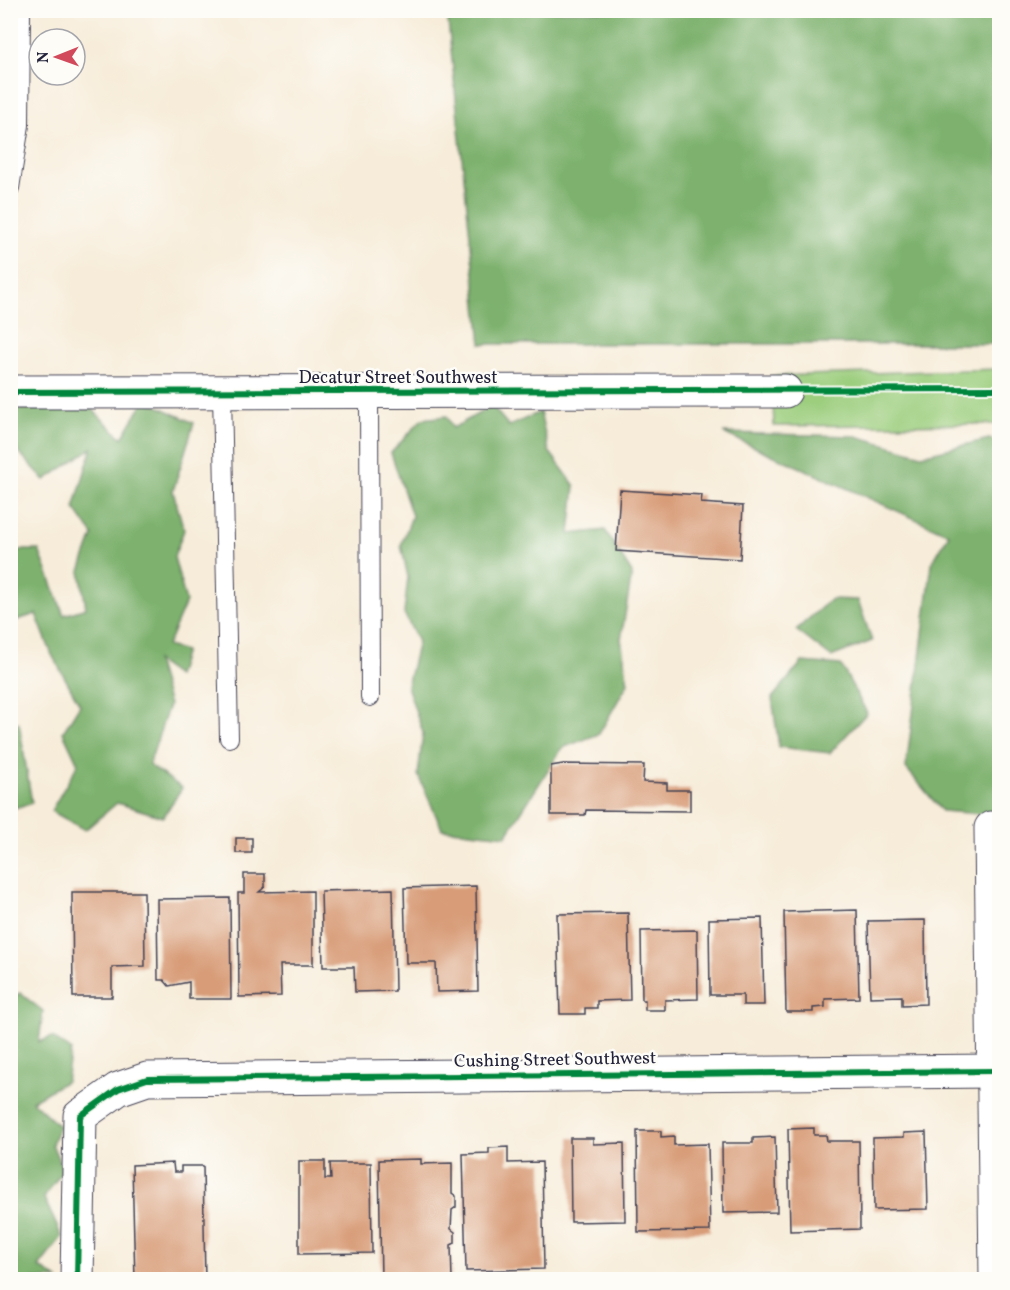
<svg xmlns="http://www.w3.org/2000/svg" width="1010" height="1290" viewBox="0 0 1010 1290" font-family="Vollkorn,serif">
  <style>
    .green { fill: #9cce7e; stroke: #5f785c; stroke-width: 1.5 }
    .forest { fill: #7db16d; stroke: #506a54; stroke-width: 1.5 }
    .building { fill: #d89c78 }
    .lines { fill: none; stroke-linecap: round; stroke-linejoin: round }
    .lane-casing { stroke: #424053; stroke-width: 20 }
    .street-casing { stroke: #424053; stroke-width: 35 }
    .lane { stroke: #fff; stroke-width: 18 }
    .street { stroke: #fff; stroke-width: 33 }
    .cycleway-casing { stroke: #fdfcf7; stroke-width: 10 }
    .cycleway { stroke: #00873e; stroke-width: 6 }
    .labels { text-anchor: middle; stroke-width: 5; stroke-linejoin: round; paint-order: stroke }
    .street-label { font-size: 18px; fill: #22223b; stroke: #fdfcf7 }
  </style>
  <rect width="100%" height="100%" fill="#fdfcf7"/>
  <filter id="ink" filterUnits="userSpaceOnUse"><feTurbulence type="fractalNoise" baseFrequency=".0167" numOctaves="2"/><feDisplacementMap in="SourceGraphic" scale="12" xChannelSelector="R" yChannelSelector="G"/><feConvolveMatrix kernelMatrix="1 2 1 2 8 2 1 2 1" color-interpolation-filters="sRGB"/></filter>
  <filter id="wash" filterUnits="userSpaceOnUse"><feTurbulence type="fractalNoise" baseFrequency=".008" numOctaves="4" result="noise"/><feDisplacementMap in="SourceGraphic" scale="24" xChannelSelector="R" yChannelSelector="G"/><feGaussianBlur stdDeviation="1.35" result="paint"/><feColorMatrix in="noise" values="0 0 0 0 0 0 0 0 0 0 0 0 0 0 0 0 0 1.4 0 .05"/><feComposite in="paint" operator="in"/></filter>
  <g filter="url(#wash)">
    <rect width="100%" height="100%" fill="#f7ecd9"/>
    <path class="green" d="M999,369V424L774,426L772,376Z"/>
    <g class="forest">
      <path d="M447,11H999V344H481Z"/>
      <path d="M145,400L194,423L173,491L184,530L174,557L186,602L167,646L185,651L177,676L156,661L169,705L149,765L182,788L163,817L117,803L85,830L51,811L78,764L63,732L80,705L52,655L36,614L11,622V550H39L64,615L86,608L80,571L93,535L74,508L92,448L45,480L11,444L10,425L16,409H92L122,438Z"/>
      <path d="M492,406L509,426L540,412L549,451L575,486L570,534L605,530L632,573L621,639L628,683L599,734L562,748L506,836L442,829L418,775L423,733L407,686L418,642L404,613L408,577L401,545L412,516L391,453L422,419L447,416L453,428Z"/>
      <path d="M723,433L856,436L922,455L989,439L999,441V825L980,814L942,811L906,768L932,563L949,534Z"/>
      <path d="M831,599L858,600L872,641L831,657L796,630Z"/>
      <path d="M802,662L841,665L867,713L830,753L779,747L772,698Z"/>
      <path d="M11,721L19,723L32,803L11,809Z"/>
      <path d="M20,993L43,1011L39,1042L52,1037L71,1050L66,1081L32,1101L59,1126L52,1144L63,1170L44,1198L62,1237L39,1267L58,1279H11L10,998Z"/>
    </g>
    <g id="blocks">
      <g class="building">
        <path d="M620,490L702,495L701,503L743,506L740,559L616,551Z"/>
        <path d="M563,764L644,765L643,782L667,783V790H690V811L586,810L585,815H551V766Z"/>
        <rect x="236" y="838" width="16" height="15"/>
        <path d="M244,874H265V887L259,892L313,891V965H280L281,996L239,997L238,893H244Z"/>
        <path d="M476,886L478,991L437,992L436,963H406L404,888Z"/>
        <path d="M393,889L395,991L355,992L354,967H323L321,891Z"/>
        <path d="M72,892H144L145,966L112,967V997H73Z"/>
        <path d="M230,898L231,999H189V982L169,986L164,980H158L157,899Z"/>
        <path d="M857,910L859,998L825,999V1007L813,1008V1012H786L784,912Z"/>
        <path d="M628,913L630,1000L597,1001V1008H585V1014H560L557,914Z"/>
        <path d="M762,918L764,1005H743V995H710L709,919Z"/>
        <path d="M925,920L926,1004L902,1005V996L870,997L868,921Z"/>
        <path d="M697,930L698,999L665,1000V1010H645V1000H642L641,931Z"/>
        <path d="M814,1128V1135H826L827,1141H859L860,1229L790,1231L788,1129Z"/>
        <path d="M637,1131H661V1137L674,1136V1145L708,1144L710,1231L638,1232Z"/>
        <path d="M926,1132L928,1209L874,1210L873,1138L904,1137V1133Z"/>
        <path d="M775,1137L777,1212L723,1213L722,1143H753V1138Z"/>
        <path d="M570,1138H593V1144L624,1143L625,1221L571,1222Z"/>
        <path d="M508,1147V1163L542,1162L544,1269L466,1271L463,1154L489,1153V1148Z"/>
        <path d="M421,1159V1164L452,1163V1193L456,1196V1207L452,1210L451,1229L455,1232V1243L451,1245L452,1280H381L379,1160Z"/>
        <path d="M299,1161H325V1179H331L330,1163H371L372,1253L299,1254Z"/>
        <path d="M173,1163L174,1172H181V1166H203L205,1280H135L132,1165Z"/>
      </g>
    </g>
  </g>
  <g filter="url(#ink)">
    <use href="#blocks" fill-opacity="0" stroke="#424053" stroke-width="1.5"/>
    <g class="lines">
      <g class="lane-casing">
        <g id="lane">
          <path d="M10,188L20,125L21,10"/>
          <path d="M222,392L229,738"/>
          <path d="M369,392L370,697"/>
        </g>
      </g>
      <g class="street-casing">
        <g id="street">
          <path d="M10,392L785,391"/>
          <path d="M991,828L996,1280"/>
          <path d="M77,1280L80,1116L118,1089L147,1079L994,1071"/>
        </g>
      </g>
      <use href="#lane" class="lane"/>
      <use href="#street" class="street"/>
      <g class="cycleway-casing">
        <g id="cycleway">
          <path d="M10,392L1000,389"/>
          <path d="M77,1280L80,1116L118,1089L147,1079L994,1071"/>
        </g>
      </g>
      <use href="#cycleway" class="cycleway"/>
    </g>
  </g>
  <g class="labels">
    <g class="street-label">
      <text x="398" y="383">Decatur Street Southwest</text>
      <text transform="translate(555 1059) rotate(-1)" y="6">Cushing Street Southwest</text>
    </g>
  </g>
  <rect width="1010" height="1290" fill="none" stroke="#fdfcf7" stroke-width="36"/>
  <g transform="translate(57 57) rotate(269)"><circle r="28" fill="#fdfcf7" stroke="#a5a5ac" stroke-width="1.5"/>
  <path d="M0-4.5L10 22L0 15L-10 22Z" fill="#d1495b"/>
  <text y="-9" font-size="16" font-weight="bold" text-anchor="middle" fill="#22223b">N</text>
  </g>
</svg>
